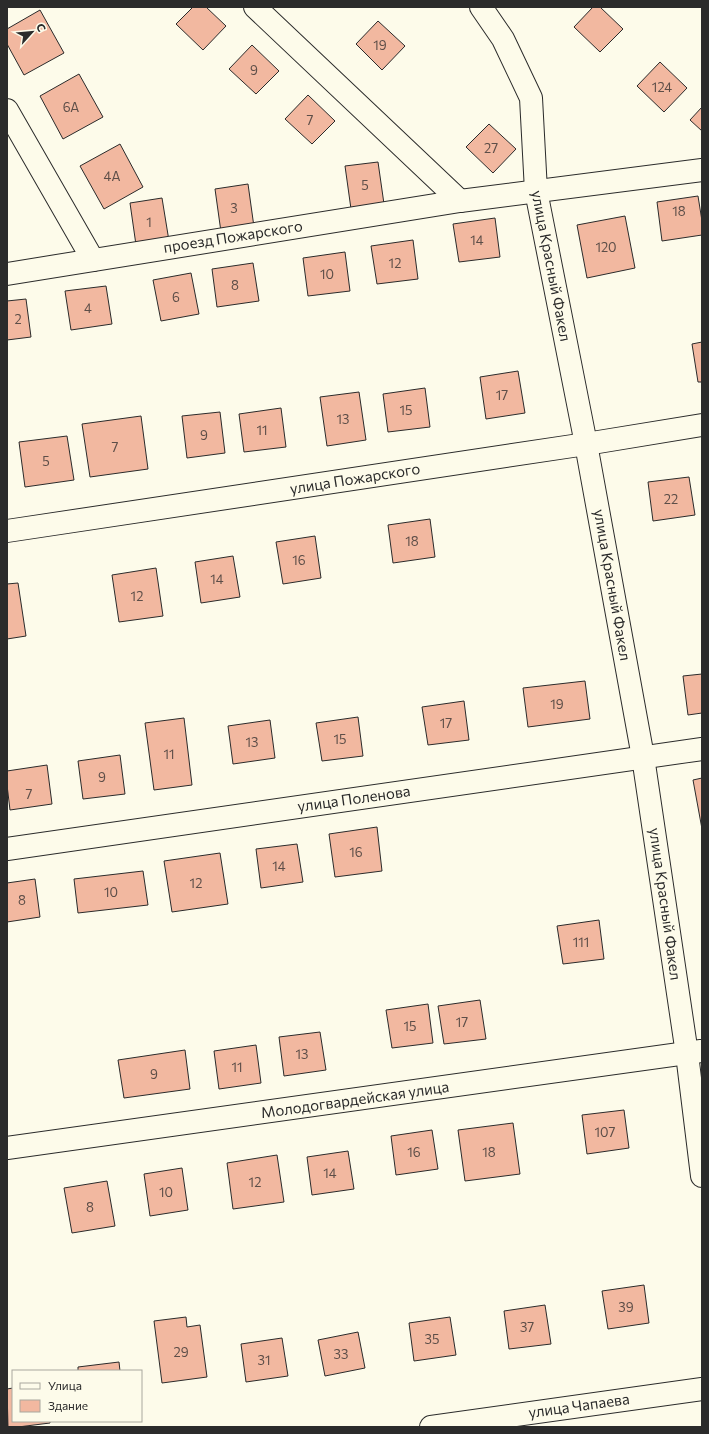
<svg xmlns="http://www.w3.org/2000/svg" width="709" height="1434" viewBox="0 0 709 1434" font-family="Commissioner,sans-serif">
  <style>
    .building { fill: #f2b8a0; stroke: #2b2b2b }
    .lines { fill: none; stroke-linecap: round; stroke-linejoin: round }
    .minor-casing { stroke: #2b2b2b; stroke-width: 24 }
    .minor { stroke: #fdfbea; stroke-width: 22 }
    .labels { text-anchor: middle; stroke-width: 3; stroke-linejoin: round; paint-order: stroke }
    .number-label { font-size: 13px; fill: #5d4e48 }
    .street-label { font-size: 15px; fill: #2b2b2b; stroke: #fdfbea }
  </style>
  <rect width="100%" height="100%" fill="#fdfbea"/>
  <g class="building">
    <path d="M193,7H206L226,26L203,50L176,24Z"/>
    <path d="M593,7H600L623,29L600,52L574,27Z"/>
    <path d="M40,10L64,53L24,75L7,44V29Z"/>
    <path d="M378,21L405,46L382,70L356,44Z"/>
    <path d="M252,45L279,71L256,94L229,69Z"/>
    <path d="M660,62L687,88L664,112L637,86Z"/>
    <path d="M79,74L103,117L63,139L40,96Z"/>
    <path d="M308,95L335,121L312,144L285,119Z"/>
    <path d="M702,107V131L690,120Z"/>
    <path d="M489,124L516,149L493,173L466,147Z"/>
    <path d="M120,144L143,187L104,209L80,166Z"/>
    <path d="M378,162L384,204L351,209L345,166Z"/>
    <path d="M248,184L254,227L221,232L215,189Z"/>
    <path d="M698,196L702,221V235L662,241L657,202Z"/>
    <path d="M162,198L169,241L136,245L130,203Z"/>
    <path d="M625,216L635,268L587,278L577,225Z"/>
    <path d="M495,218L500,257L459,262L453,224Z"/>
    <path d="M413,240L418,279L377,284L371,246Z"/>
    <path d="M345,252L350,291L308,296L303,258Z"/>
    <path d="M253,263L259,301L217,307L212,269Z"/>
    <path d="M191,273L199,314L161,321L153,280Z"/>
    <path d="M106,286L112,324L71,330L65,291Z"/>
    <path d="M26,299L31,337L7,340V301Z"/>
    <path d="M702,342V382H698L692,344Z"/>
    <path d="M518,371L525,413L486,419L480,377Z"/>
    <path d="M425,388L430,427L388,432L383,394Z"/>
    <path d="M359,392L366,440L327,446L320,397Z"/>
    <path d="M281,408L286,447L244,452L239,414Z"/>
    <path d="M220,412L225,453L187,458L182,416Z"/>
    <path d="M141,416L148,469L90,477L82,424Z"/>
    <path d="M67,436L74,480L25,487L19,442Z"/>
    <path d="M689,477L695,515L653,521L648,482Z"/>
    <path d="M430,519L435,557L393,563L388,525Z"/>
    <path d="M315,536L321,578L283,584L276,542Z"/>
    <path d="M233,556L240,597L201,603L195,562Z"/>
    <path d="M156,568L163,616L119,622L112,575Z"/>
    <path d="M18,583L26,636L7,639V584Z"/>
    <path d="M702,674V713L688,715L683,676Z"/>
    <path d="M585,681L590,719L528,727L523,688Z"/>
    <path d="M464,701L469,740L428,745L422,707Z"/>
    <path d="M358,717L363,756L322,761L316,723Z"/>
    <path d="M184,718L192,785L154,790L145,723Z"/>
    <path d="M270,720L275,758L233,764L228,726Z"/>
    <path d="M120,755L125,794L83,799L78,761Z"/>
    <path d="M47,765L52,804L10,810L7,785V771Z"/>
    <path d="M702,778V829L693,780Z"/>
    <path d="M377,827L382,871L335,877L329,834Z"/>
    <path d="M297,844L303,882L261,888L256,849Z"/>
    <path d="M220,853L228,904L172,912L164,861Z"/>
    <path d="M143,871L148,905L78,913L74,879Z"/>
    <path d="M35,879L40,917L7,922V883Z"/>
    <path d="M599,920L604,959L563,964L557,926Z"/>
    <path d="M480,1000L486,1039L444,1044L438,1006Z"/>
    <path d="M428,1004L433,1043L392,1048L386,1010Z"/>
    <path d="M320,1032L326,1070L284,1076L279,1037Z"/>
    <path d="M256,1045L261,1083L219,1089L214,1051Z"/>
    <path d="M185,1050L190,1089L124,1098L118,1060Z"/>
    <path d="M624,1110L629,1148L587,1154L582,1115Z"/>
    <path d="M513,1123L520,1174L465,1181L458,1130Z"/>
    <path d="M432,1130L438,1169L396,1175L391,1136Z"/>
    <path d="M348,1151L354,1189L312,1195L307,1157Z"/>
    <path d="M277,1155L284,1202L233,1209L227,1163Z"/>
    <path d="M182,1168L188,1210L150,1216L144,1174Z"/>
    <path d="M107,1181L115,1226L72,1233L64,1188Z"/>
    <path d="M644,1285L649,1323L608,1329L602,1291Z"/>
    <path d="M545,1305L551,1344L509,1349L504,1311Z"/>
    <path d="M186,1317L187,1327L200,1325L207,1377L162,1383L154,1321Z"/>
    <path d="M450,1317L456,1355L414,1361L409,1323Z"/>
    <path d="M358,1332L365,1368L325,1376L318,1340Z"/>
    <path d="M282,1338L288,1376L246,1382L241,1344Z"/>
    <path d="M119,1362L120,1371H78V1367Z"/>
    <path d="M13,1388V1421H50V1423L18,1427H8L7,1389Z"/>
  </g>
  <g class="lines">
    <g class="minor-casing">
      <g id="minor">
        <path d="M255,7L460,201"/>
        <path d="M481,7L503,39L531,98L536,191L586,444L643,757L687,1054L702,1176"/>
        <path d="M7,110L93,260"/>
        <path d="M7,274L460,201L702,170"/>
        <path d="M7,531L586,444L702,425"/>
        <path d="M7,849L702,749"/>
        <path d="M7,1148L701,1051"/>
        <path d="M431,1427L702,1389"/>
      </g>
    </g>
    <use href="#minor" class="minor"/>
  </g>
  <g class="labels">
    <g class="number-label">
      <text x="380" y="50">19</text>
      <text x="254" y="75">9</text>
      <text x="662" y="92">124</text>
      <text x="71" y="112">6А</text>
      <text x="310" y="125">7</text>
      <text x="491" y="153">27</text>
      <text x="112" y="181">4А</text>
      <text x="365" y="190">5</text>
      <text x="234" y="213">3</text>
      <text x="679" y="216">18</text>
      <text x="149" y="227">1</text>
      <text x="477" y="245">14</text>
      <text x="606" y="252">120</text>
      <text x="395" y="268">12</text>
      <text x="327" y="279">10</text>
      <text x="235" y="290">8</text>
      <text x="176" y="302">6</text>
      <text x="88" y="313">4</text>
      <text x="18" y="324">2</text>
      <text x="502" y="400">17</text>
      <text x="406" y="415">15</text>
      <text x="343" y="424">13</text>
      <text x="262" y="435">11</text>
      <text x="204" y="440">9</text>
      <text x="115" y="452">7</text>
      <text x="46" y="466">5</text>
      <text x="671" y="504">22</text>
      <text x="412" y="546">18</text>
      <text x="299" y="565">16</text>
      <text x="217" y="584">14</text>
      <text x="137" y="601">12</text>
      <text x="557" y="709">19</text>
      <text x="446" y="728">17</text>
      <text x="340" y="744">15</text>
      <text x="252" y="747">13</text>
      <text x="169" y="759">11</text>
      <text x="102" y="782">9</text>
      <text x="29" y="799">7</text>
      <text x="356" y="857">16</text>
      <text x="279" y="871">14</text>
      <text x="196" y="888">12</text>
      <text x="111" y="897">10</text>
      <text x="22" y="905">8</text>
      <text x="581" y="947">111</text>
      <text x="462" y="1027">17</text>
      <text x="410" y="1031">15</text>
      <text x="302" y="1059">13</text>
      <text x="237" y="1072">11</text>
      <text x="154" y="1079">9</text>
      <text x="605" y="1137">107</text>
      <text x="414" y="1157">16</text>
      <text x="489" y="1157">18</text>
      <text x="330" y="1178">14</text>
      <text x="255" y="1187">12</text>
      <text x="166" y="1197">10</text>
      <text x="90" y="1212">8</text>
      <text x="626" y="1312">39</text>
      <text x="527" y="1332">37</text>
      <text x="432" y="1344">35</text>
      <text x="181" y="1357">29</text>
      <text x="341" y="1359">33</text>
      <text x="264" y="1365">31</text>
    </g>
    <g class="street-label">
      <text transform="translate(233 237) rotate(-9)" y="5">проезд Пожарского</text>
      <text transform="translate(551 266) rotate(79)" y="5">улица Красный Факел</text>
      <text transform="translate(355 479) rotate(-9)" y="5">улица Пожарского</text>
      <text transform="translate(612 585) rotate(80)" y="5">улица Красный Факел</text>
      <text transform="translate(354 799) rotate(-8)" y="5">улица Поленова</text>
      <text transform="translate(665 904) rotate(82)" y="5">улица Красный Факел</text>
      <text transform="translate(355 1100) rotate(-8)" y="5">Молодогвардейская улица</text>
      <text transform="translate(579 1406) rotate(-8)" y="5">улица Чапаева</text>
    </g>
  </g>
  <rect width="709" height="1434" fill="none" stroke="#2b2b2b" stroke-width="16"/>
  <rect x="12" y="1370" width="130" height="52" fill="#fdfbea" stroke="#a9a89e"/>
  <rect x="20" y="1383" width="20" height="6" fill="#fdfbea" stroke="#a9a89e"/>
  <text x="48" y="1390" font-size="12" fill="#2b2b2b">Улица</text>
  <rect x="20" y="1400" width="20" height="12" fill="#f2b8a0" stroke="#a9a89e"/>
  <text x="48" y="1410" font-size="12" fill="#2b2b2b">Здание</text>
  <g transform="translate(32 32) rotate(63)" stroke="#fdfbea" stroke-width="3" paint-order="stroke">
  <path d="M0-3L7 15L0 10L-7 15Z" fill="#2b2b2b"/>
  <text y="-6" font-size="11" font-weight="bold" text-anchor="middle" fill="#2b2b2b">С</text>
  </g>
</svg>
